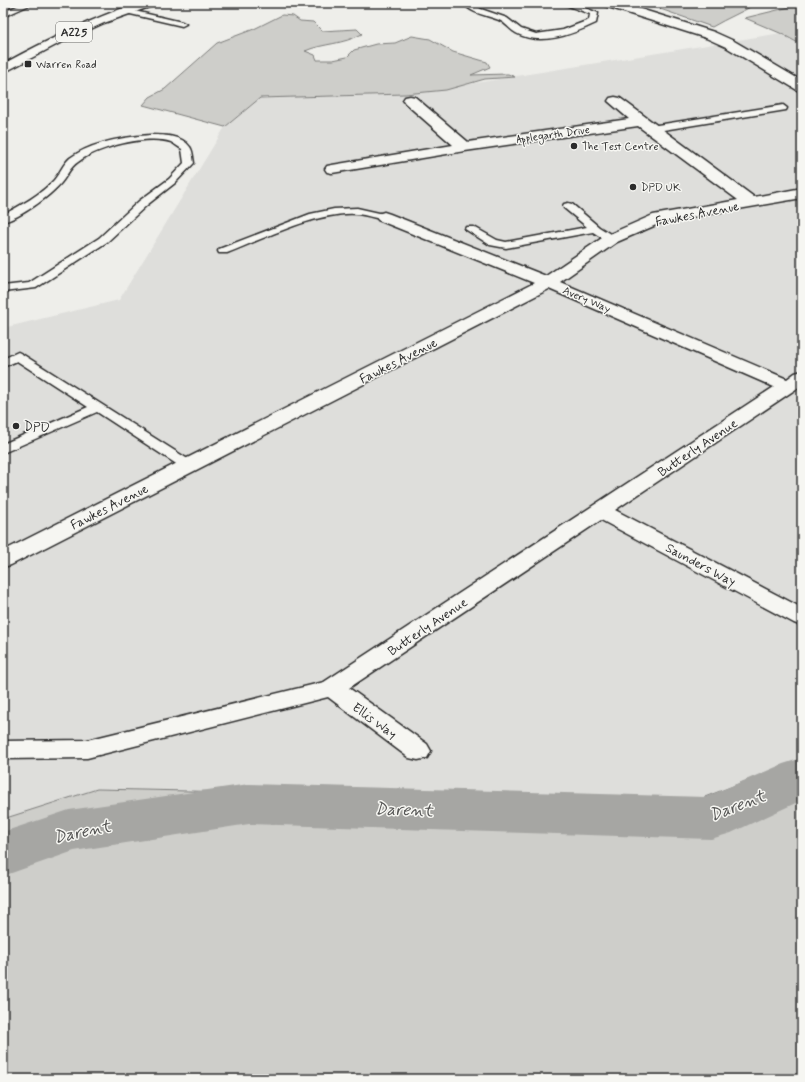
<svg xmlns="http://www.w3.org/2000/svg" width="805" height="1082" viewBox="0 0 805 1082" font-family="Mynerve,sans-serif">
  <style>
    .built { fill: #dededb }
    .green { fill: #cececa; stroke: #7c7c7a }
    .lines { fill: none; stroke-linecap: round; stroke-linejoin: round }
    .river { fill: #a6a6a3; fill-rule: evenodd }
    .service-casing { stroke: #2b2b2b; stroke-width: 3 }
    .minor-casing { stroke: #2b2b2b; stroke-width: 3 }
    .primary-casing { stroke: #2b2b2b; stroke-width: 3 }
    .service { fill: #f6f6f2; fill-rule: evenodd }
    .minor { fill: #f6f6f2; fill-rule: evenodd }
    .primary { fill: #f6f6f2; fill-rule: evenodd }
    .poi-dot { fill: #2b2b2b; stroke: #f6f6f2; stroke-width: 1.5 }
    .labels { text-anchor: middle; stroke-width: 3; stroke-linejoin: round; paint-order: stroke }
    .far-poi-label { font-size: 11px; fill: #2b2b2b; stroke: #f6f6f2; text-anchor: start }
    .far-street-label { font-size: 11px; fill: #2b2b2b; stroke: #f6f6f2 }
    .shield { fill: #f6f6f2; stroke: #686867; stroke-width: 1 }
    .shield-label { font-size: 12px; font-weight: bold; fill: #2b2b2b }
    .street-label { font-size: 13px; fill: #2b2b2b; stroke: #f6f6f2 }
    .poi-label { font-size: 13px; fill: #2b2b2b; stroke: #f6f6f2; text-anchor: start }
    .near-water-label { font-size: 17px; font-style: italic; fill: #565655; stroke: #f6f6f2 }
  </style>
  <rect width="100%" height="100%" fill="#eeeeea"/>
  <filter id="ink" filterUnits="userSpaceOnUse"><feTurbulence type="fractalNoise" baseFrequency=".025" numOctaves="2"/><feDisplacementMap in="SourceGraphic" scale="8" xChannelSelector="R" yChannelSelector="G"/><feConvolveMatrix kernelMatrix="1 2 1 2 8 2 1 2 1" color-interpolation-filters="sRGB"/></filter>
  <g filter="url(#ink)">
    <path class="built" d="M781,33L802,45V759L692,802L97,789L3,819V328L119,300L225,127L260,98L407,94Z"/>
    <g class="green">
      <path d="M643,3H757C743,12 727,18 712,27Z"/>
      <path d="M802,4V45L780,33L745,18Z"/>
      <path d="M282,15L293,16L300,21L313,22L322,31L357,29L362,34C342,45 324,43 305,51L315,55L317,60H333L347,57L354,50L376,44L395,43L412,36L430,39L453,52L487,62L490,67L471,75L508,74L515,77L485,79L446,90L405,94L260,98L225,127L143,105L150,97L165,89L217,43L254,29Z"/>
      <path d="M802,759V1079H3V819L97,789L692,802Z"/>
    </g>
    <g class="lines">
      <path class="river" d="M802,758V800L731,833L711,839L249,824L74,851L3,876V832L69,810L249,784L706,797L783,764Z"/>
      <g class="service-casing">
        <g id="service">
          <path d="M24,3H34L3,17V12Z"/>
          <path d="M463,3H471L481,9L507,18L521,29L536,34L563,30L589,20L590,14L561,3H572L598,13L596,23C573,34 541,47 516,33C509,29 506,23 499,20C486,15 472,14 463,3Z"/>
          <path d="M123,9H126L182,22L186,24L182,26L126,13H123Z"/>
          <path d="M783,105L787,108L786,110L651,132L646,129L651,126Z"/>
          <path d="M150,135C162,135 182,135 190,147C193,151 193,158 194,163L175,183L147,205L107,242L36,288L3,292V286L29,283L99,238L139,201L169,179L184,163L182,149C178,147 175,144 171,142C147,134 98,147 78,162C70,167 67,176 61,183C49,197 20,218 3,222V215C21,205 40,195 54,180C60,173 63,164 70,158C92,142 124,137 150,135Z"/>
          <path d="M568,203L572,204L599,227L615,237L616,239L615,241H607L593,232L506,248L490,245L465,229L466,227H474L497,240L506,242L587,227L564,208L563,206L564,204Z"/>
          <path d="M357,208L388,215L389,217L384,220C375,218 366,215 357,214C318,211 263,239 227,253H219L218,251L219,249L310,214L334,209Z"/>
          <path d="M18,352L22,354L194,463L196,466L194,469H184L97,412L3,453V444L88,407L17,361L3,367V359Z"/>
        </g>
      </g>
      <g class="minor-casing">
        <g id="minor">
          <path d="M603,3H621L714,32L734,41L802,81V91L797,90L726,47L706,38L605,6Z"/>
          <path d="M410,96L415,97L468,142L629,119L608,101L610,98L615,97L620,98L754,197L802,188V198L663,222L617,242L560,282L787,379L795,373L802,371V385L615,510L802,608V626L794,623L601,520L349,688L427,744L431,751L427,758L418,760L409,758L328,697L87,758L3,759V741L87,740L324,682L774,387L549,289L11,565L3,567V551L534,283L378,220L376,217L378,214L384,212L390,214L546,276L605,236L653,215L738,200L638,126L465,151L332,173L327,172L325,169L327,166L332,165L453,145L405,103L403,100L405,97Z"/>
        </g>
      </g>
      <g class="primary-casing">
        <path id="primary" d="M137,3H154L152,6L104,23L58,44L3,73V64C47,40 89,20 137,3Z"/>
      </g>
      <use href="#service" class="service"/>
      <use href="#minor" class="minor"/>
      <use href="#primary" class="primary"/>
    </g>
  </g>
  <g class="poi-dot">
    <rect x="24" y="60" width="8" height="8" rx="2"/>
    <circle cx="574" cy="146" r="4"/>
    <circle cx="633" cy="187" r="4"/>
    <circle cx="16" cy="426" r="4"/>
  </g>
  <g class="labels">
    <g class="far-poi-label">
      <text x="36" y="68">Warren Road</text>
      <text x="582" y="150">The Test Centre</text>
      <text x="641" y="191">DPD UK</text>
    </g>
    <g class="far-street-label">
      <text transform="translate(553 134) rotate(-8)" y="4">Applegarth Drive</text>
      <text transform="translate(587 299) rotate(23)" y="4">Avery Way</text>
    </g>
    <rect class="shield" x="56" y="22" width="36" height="20" rx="3"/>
    <g class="shield-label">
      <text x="74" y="36">A225</text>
    </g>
    <g class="street-label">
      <text transform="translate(697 213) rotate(-11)" y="5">Fawkes Avenue</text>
      <text transform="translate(398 360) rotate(-27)" y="5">Fawkes Avenue</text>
      <text transform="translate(697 447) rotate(-34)" y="5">Butterly Avenue</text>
      <text transform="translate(109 506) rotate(-27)" y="5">Fawkes Avenue</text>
      <text transform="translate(701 564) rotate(28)" y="5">Saunders Way</text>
      <text transform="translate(427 626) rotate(-34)" y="5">Butterly Avenue</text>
      <text transform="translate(375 720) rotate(36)" y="5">Ellis Way</text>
    </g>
    <g class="poi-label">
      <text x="24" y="431">DPD</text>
    </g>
    <g class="near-water-label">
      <text transform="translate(737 805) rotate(-21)" y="6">Darent</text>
      <text transform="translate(404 809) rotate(2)" y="6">Darent</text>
      <text transform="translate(82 831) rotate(-12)" y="6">Darent</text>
    </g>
  </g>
  <rect width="805" height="1082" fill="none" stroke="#f6f6f2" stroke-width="16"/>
  <rect x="8" y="8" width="789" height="1066" fill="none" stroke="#2b2b2b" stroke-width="1.5" filter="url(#ink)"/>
</svg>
